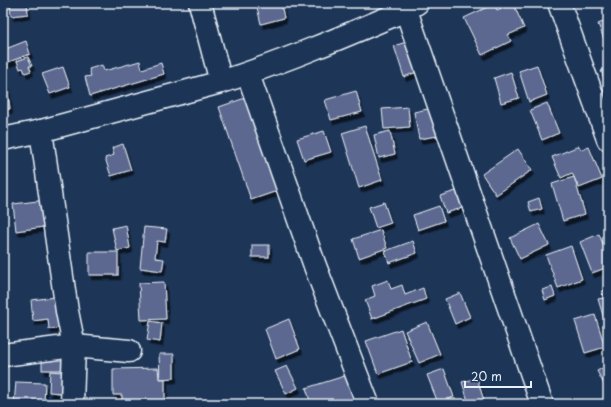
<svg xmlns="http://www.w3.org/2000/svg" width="611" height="407" viewBox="0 0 611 407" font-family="'Playpen Sans',sans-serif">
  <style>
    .building { fill: #5d6890; stroke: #e8f1f8; filter: url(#shadow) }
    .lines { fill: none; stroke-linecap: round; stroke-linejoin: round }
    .minor-casing { stroke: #e8f1f8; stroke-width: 25 }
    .minor { stroke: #1d3557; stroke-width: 22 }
  </style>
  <defs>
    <filter id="shadow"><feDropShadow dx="2.5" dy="4.5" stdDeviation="0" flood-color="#0009"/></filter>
  </defs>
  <rect width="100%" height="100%" fill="#1d3557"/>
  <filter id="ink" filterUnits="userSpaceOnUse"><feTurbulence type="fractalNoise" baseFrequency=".025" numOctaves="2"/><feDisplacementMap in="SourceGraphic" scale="8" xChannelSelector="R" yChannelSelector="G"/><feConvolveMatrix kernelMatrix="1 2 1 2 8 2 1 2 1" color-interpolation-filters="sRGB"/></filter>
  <g filter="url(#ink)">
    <g class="building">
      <path d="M10,3H27L28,14L11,16Z"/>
      <path d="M256,3H281L284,18L261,24Z"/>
      <path d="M512,3H513L524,28L508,35L511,41L482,55L464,18L494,4L497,10Z"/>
      <path d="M608,20V49L598,24Z"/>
      <path d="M412,40L422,70L404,77L394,46Z"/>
      <path d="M26,41L30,54L3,64V50Z"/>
      <path d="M28,57L32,66H29L31,71L25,73L23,68L20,69L17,61Z"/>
      <path d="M140,61L142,69L161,63L164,74L90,96L85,77L91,76L89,69L102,65L104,71Z"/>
      <path d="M537,65L547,95L529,102L519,71Z"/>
      <path d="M63,67L70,87L50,94L42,74Z"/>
      <path d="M608,68V88L601,71Z"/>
      <path d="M511,72L519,98L501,103L494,78Z"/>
      <path d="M7,85L10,109H3V86Z"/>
      <path d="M356,91L362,112L331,120L325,100Z"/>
      <path d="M248,97L280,190L251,200L219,107Z"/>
      <path d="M547,103L559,133L542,140L530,110Z"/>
      <path d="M408,107L410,127L384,129L382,109Z"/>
      <path d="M432,108L437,136L419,139L414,112Z"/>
      <path d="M365,126L382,180L359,188L342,133Z"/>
      <path d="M324,131L331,152L304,160L297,139Z"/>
      <path d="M390,131L395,154L379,158L374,135Z"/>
      <path d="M123,144L131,170L111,176L105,158L114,155L112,148Z"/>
      <path d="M579,146L581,150L589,147L602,179L579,188L572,173L561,178L552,157Z"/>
      <path d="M518,149L532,170L496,195L482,174Z"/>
      <path d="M574,177L585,214L563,221L552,184Z"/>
      <path d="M456,191L462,208L446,213L440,196Z"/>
      <path d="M539,198L542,209L531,212L528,202Z"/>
      <path d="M46,200L50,226L16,231L13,204Z"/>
      <path d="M384,202L391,223L376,228L369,207Z"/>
      <path d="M439,206L444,221L418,230L413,215Z"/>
      <path d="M539,224L549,245L520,259L510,238Z"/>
      <path d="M126,225L130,248L117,251L112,228Z"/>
      <path d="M144,227L167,229L165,242L157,241L155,258L164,259L162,271L140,268Z"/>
      <path d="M381,230L387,248L359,258L353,239Z"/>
      <path d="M599,234L608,256V267L592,273L580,242Z"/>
      <path d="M413,241L417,253L389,263L385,251Z"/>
      <rect x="252" y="245" width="17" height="12"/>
      <path d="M571,246L582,279L558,288L546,255Z"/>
      <rect x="89" y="252" width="29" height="23"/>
      <path d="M388,280L391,289L402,285L405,295L423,288L426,299L372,319L365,300L375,296L372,286Z"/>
      <path d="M164,282L166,319L141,320L139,283Z"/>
      <path d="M552,287L555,296L545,300L542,290Z"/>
      <path d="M608,289V332L598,299L604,298L602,291Z"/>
      <path d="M460,293L470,317L455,324L445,299Z"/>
      <path d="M64,296V328L49,329L48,319L33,321L31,300Z"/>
      <path d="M595,315L605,347L585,353L575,321Z"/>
      <path d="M289,319L300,349L276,359L265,329Z"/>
      <path d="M150,321L162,323L160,342L147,340Z"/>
      <path d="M427,322L440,354L419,363L405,331Z"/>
      <path d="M401,329L412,362L378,374L366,341Z"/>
      <rect x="42" y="353" width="22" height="17"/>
      <path d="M159,354H174V378L160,379Z"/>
      <path d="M608,365V392L597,371Z"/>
      <path d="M287,366L298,388L286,394L275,371Z"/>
      <path d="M158,368L159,379H165V404H122V395H113V369Z"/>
      <path d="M444,369L454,397L438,403L427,375Z"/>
      <path d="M50,371L62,372L61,393L49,392Z"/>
      <path d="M348,375L356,401L348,404H311L306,388Z"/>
      <path d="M477,378L485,404H469L462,382Z"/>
      <path d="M16,382L45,383L44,404H14Z"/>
      <path d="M3,386H4L7,404H3Z"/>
    </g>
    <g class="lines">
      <g class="minor-casing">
        <g id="minor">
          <path d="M200,3L221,82"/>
          <path d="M559,3L608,139"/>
          <path d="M406,10L542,404"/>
          <path d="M248,74L315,266L368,404"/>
          <path d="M41,131L67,311L74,346L72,404"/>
          <path d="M3,139L41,131L221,82C284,62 345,36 406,10L417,3"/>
          <path d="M3,355L74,346L129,351"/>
        </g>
      </g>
      <use href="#minor" class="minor"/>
    </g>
  </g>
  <rect width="611" height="407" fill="none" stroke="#1d3557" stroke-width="16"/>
  <rect x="8" y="8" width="595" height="391" fill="none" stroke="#e8f1f8" stroke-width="1.5" filter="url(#ink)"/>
  <path d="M465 381v6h66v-6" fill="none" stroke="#e8f1f8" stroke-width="2"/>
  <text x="471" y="381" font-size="12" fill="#e8f1f8" stroke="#1d3557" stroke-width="3" paint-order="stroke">20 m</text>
</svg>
